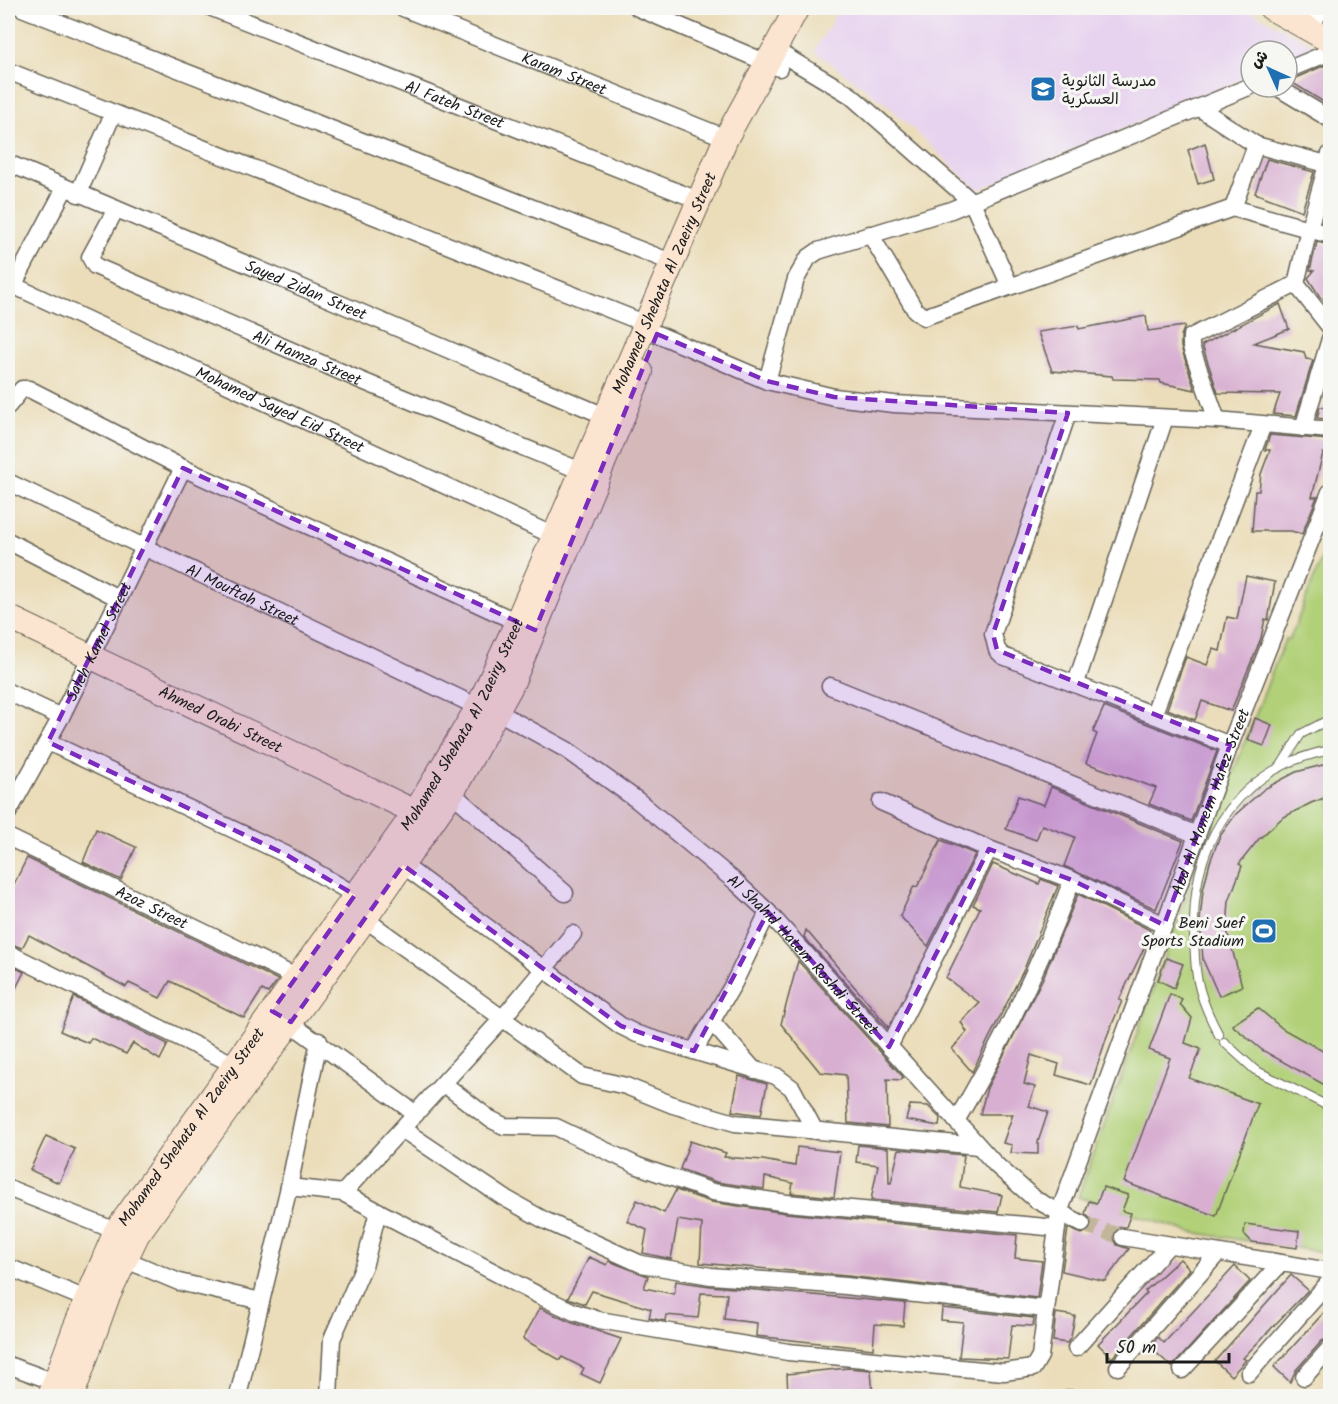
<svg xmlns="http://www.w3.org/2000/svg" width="1338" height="1404" viewBox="0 0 1338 1404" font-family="Kalam,'Playpen Sans Arabic',sans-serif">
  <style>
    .built { fill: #e7d2ef }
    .green { fill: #b1d077; stroke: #66764a; stroke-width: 1.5 }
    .building { fill: #d8afd1 }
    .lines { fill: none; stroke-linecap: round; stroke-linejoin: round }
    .street-tunnel { stroke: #c2b69a; stroke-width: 16; stroke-dasharray: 16 8; stroke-linecap: butt }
    .lane-casing { stroke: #646053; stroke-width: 10 }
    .street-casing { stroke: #646053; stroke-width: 19 }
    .secondary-casing { stroke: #646053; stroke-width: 26 }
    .lane { stroke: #fff; stroke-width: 8 }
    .street { stroke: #fff; stroke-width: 16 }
    .secondary { stroke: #fce5d0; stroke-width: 24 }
    .marked { fill: #7b2cbf; fill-opacity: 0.2; stroke: #7b2cbf; stroke-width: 4.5; stroke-dasharray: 12 8; stroke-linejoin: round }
    .labels { text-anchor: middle; stroke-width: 6; stroke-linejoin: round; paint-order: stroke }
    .street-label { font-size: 16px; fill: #1c1c1c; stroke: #f6f6f2 }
    .poi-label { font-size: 16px; fill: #1c1c1c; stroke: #f6f6f2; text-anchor: start }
  </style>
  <rect width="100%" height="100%" fill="#f6f6f2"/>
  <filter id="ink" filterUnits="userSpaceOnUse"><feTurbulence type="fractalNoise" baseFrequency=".0167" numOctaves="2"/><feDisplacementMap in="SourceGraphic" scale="12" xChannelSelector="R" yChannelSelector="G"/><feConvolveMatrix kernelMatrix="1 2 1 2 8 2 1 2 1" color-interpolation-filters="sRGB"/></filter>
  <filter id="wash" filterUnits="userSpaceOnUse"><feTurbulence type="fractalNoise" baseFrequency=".008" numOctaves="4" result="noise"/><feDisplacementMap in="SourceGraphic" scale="24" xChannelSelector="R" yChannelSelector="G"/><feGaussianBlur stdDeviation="1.35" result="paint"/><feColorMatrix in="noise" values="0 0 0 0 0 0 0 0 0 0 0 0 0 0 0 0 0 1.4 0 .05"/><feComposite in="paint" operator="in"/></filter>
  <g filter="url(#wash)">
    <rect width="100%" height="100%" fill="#ebddb9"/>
    <path class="built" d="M840,8H1245L1318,48L1287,61V51H1251V76L978,190L885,103L814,51Z"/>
    <path class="green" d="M1330,537V1253L1189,1232L1078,1197L1206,842L1285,639H1290Z"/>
    <g id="blocks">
      <g class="building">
        <path d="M1330,63V106L1288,80H1291Z"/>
        <path d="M1205,143L1214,179L1198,184L1188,150Z"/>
        <path d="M1267,159L1314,172L1302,211L1255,193Z"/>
        <path d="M1317,242L1330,245V304L1320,297L1308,278L1314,271L1310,270Z"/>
        <path d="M1280,304L1289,329L1254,343L1304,352L1306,359L1313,360L1296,416L1273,414L1280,394L1218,393L1202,345Z"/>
        <path d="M1146,316L1148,331L1185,326L1181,336V347L1195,390L1161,383L1160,380L1113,379L1112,376L1052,371L1038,332L1078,326L1079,329Z"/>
        <path d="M1320,407L1330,408V420L1317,418Z"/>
        <path d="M1270,435L1330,440V454L1323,453L1312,497H1317L1302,534L1291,531H1252L1255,491H1259L1261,474L1270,450H1265Z"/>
        <path d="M1246,576L1275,582L1268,620L1265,619L1261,638L1231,711L1202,701L1195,720L1167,709L1186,657L1207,665L1213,649L1220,651L1227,617L1237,619Z"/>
        <path d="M1104,707L1217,751L1191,821L1149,804L1156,788L1086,763L1097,734L1093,732Z"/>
        <path d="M1255,718L1272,725L1264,746L1248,740Z"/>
        <path d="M1330,763V796L1311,803L1282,818L1258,840L1239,864L1242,866L1229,901L1227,930L1242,986L1219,996L1203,960L1200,921L1203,890L1210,862L1220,836L1236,814L1264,789L1296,772Z"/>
        <path d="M1051,787L1183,841L1156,909L1064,866L1075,837L1042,825L1036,840L1006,829L1018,796L1044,805Z"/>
        <path d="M96,829L136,847L121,880L83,862Z"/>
        <path d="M941,840L975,854L928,946L900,916L914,886L917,887Z"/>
        <path d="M27,858L278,980L268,993L262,990L244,1018L170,981L160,998L129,983L126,987L29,935L22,948L8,943V896Z"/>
        <path d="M993,864L1039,884L1041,879L1058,886L1024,969L972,1072L952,1049L967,1032L961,1022L980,1003L946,978L980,908L973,905Z"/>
        <path d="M1078,894L1150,930L1147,942L1119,1000L1122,1001L1107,1036L1091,1085L1056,1075L1059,1064L1031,1055L1024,1084L1035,1087L1029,1106L1048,1112L1038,1142V1154L1011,1153L1012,1145L1003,1143L1013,1114H980L987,1088L1043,978Z"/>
        <path d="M806,930L888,1026L887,1028L804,937Z"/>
        <path d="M1166,958L1183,964L1174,988L1158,980Z"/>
        <path d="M798,961L903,1077L901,1080L887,1079L888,1127L848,1123L846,1075L820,1072L781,1024Z"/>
        <path d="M8,964L24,972L8,1004Z"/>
        <path d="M1170,994L1182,999L1180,1004L1192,1018L1185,1043L1201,1049L1189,1078L1258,1104L1216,1216L1124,1182L1170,1058L1149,1050Z"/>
        <path d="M74,997L168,1044L160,1060L133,1043L126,1054L91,1038L88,1043L60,1031Z"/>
        <path d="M1258,1008L1283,1029L1330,1055V1088L1262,1050L1232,1025Z"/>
        <path d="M739,1076L767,1084L761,1115L732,1111Z"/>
        <path d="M910,1105L928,1106L940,1118L939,1126L906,1120Z"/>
        <path d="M46,1136L75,1149L59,1183L30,1170Z"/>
        <path d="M690,1141L726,1153L724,1157L763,1160L795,1166L797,1147L840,1152L834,1197L791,1193L793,1183L765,1177L764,1189L716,1182L680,1169Z"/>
        <path d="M858,1145L888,1148L889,1183H891L899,1149L964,1155L960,1187L1002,1195L998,1212L871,1200L878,1165L856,1162Z"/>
        <path d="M1103,1187L1128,1195L1122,1211L1131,1213L1126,1227H1119L1113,1236L1117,1245L1129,1249L1105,1281L1062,1271L1068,1228L1082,1234L1091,1229V1219L1085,1214L1089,1201L1097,1203Z"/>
        <path d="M676,1190L711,1202L786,1213L1017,1235L1015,1258L1042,1261L1037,1298L847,1276L700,1263L702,1224L678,1220L671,1259L643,1253L647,1230L627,1221L637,1200L664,1213Z"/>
        <path d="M1245,1224L1299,1231L1297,1248L1252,1242L1244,1234Z"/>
        <path d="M589,1257L607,1265L609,1261L648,1276L644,1288L674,1294L676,1281L710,1286L905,1303L903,1326L875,1324L873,1349L756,1336L757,1323L724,1319L727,1294L701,1293L698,1318L666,1315L665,1321L649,1318L651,1309L592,1291L585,1304L568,1298Z"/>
        <path d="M1180,1259L1190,1269L1112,1358L1098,1344L1147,1293L1145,1291Z"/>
        <path d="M1235,1266L1250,1281L1172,1367L1150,1347L1158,1337L1164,1343Z"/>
        <path d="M1291,1275L1308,1290L1243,1358L1246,1360L1231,1376L1215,1361Z"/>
        <path d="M1330,1306V1338L1322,1341L1296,1370L1290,1382L1274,1367Z"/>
        <path d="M540,1308L570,1322L621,1339L600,1383L581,1374L584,1368L562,1357L560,1360L523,1339Z"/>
        <path d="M942,1308L1034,1318L1033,1326L1012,1325L1008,1359L959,1357L963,1322L941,1320Z"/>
        <path d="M1056,1313L1075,1316L1071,1337L1067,1343L1053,1341Z"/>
        <path d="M848,1368L871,1370L873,1396H788L787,1374Z"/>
      </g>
    </g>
  </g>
  <g filter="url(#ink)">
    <use href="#blocks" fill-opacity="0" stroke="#646053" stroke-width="1.5"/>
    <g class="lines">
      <path class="street-tunnel" d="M1082,1224L1123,1237"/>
      <g class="lane-casing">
        <g id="lane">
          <path d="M1280,767L1301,734L1330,719"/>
          <path d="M1219,1035C1195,991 1194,969 1194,921C1195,834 1243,767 1330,750"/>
          <path d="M1224,1042L1255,1070L1330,1107"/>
          <path d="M1067,1394L1103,1396"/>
        </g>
      </g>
      <g class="street-casing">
        <g id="street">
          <path d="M22,8L671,262"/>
          <path id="s1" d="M212,8L698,200"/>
          <path id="s2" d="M403,8L726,138"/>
          <path d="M638,8L779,68"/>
          <path d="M1309,29L1322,8"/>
          <path d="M785,56L850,95L972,202L1010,286"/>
          <path d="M1287,70L1330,52"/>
          <path d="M8,71L644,323"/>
          <path d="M1277,87L1330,119"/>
          <path d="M1201,109L1256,145L1330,165"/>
          <path d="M1330,154L1309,229L1296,284L1330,327"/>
          <path id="s3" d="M8,163L605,416"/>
          <path d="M78,194L113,114"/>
          <path d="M1233,208L1256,145"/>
          <path id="s4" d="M116,209L90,257L95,266L360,380L581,471"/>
          <path d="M870,234L915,310L924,317L1233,208L1330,235"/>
          <path id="s5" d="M8,283L554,536"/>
          <path d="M13,286L65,188"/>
          <path d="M657,334L767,381L834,397L894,404L1217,420L1330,430"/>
          <path d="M767,381L796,279L808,258L818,251L951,210L1251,86"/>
          <path d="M8,406L22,389H29L183,468L517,622"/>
          <path d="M1068,413L993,634L997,650L1003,656L1230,745"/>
          <path d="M1217,420L1191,347V337L1296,284"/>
          <path d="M1303,428L1330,339"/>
          <path id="s6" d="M8,482L478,707"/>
          <path d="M8,541L118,598"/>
          <path d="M1076,683L1165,418"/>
          <path d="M830,686L1197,835"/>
          <path d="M8,692L61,717"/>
          <path id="s7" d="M498,712L567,750L637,800L737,883L768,912L996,1165L1036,1200L1082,1224"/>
          <path d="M1154,713L1263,425"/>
          <path d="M48,742L285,854L355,895"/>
          <path d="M452,793L565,893"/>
          <path d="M881,802L989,849L1072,880L1164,925"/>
          <path id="s8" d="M8,813L61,717L183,468"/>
          <path id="s9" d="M8,837L296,977"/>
          <path d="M403,865L621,1026L637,1034L776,1076L792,1088L815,1131"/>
          <path d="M365,919L582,1076L626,1086L673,1105L735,1123L978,1146"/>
          <path d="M8,953L235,1065"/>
          <path d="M283,1018L416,1114"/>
          <path d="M712,1022L754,1070"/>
          <path d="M889,1047L989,849"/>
          <path d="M694,1051L734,983L768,912"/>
          <path d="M444,1084L490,1119L504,1126L556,1127L638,1166L713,1192L787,1203L1057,1228"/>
          <path d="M956,1121C1003,1042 1040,967 1072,880"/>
          <path d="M402,1129L503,1197L544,1220L641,1264L711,1276L846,1286L1045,1309"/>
          <path d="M289,1187L319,1041"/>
          <path d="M8,1188L116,1231"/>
          <path d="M343,1193L501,1020L573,934"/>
          <path d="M1123,1237L1330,1271"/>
          <path d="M124,1259L179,1282L261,1301"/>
          <path d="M8,1267L86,1299"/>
          <path d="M1076,1348L1169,1245"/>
          <path d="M8,1365L63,1385"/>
          <path d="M1118,1367L1218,1253"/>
          <path d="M1182,1370L1281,1263"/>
          <path d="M1249,1373L1330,1281"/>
          <path d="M1304,1377L1330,1348"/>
          <path id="s10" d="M238,1396L289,1187L343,1193L538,1295L574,1312L599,1320L788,1352L1004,1372L1033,1368L1040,1356L1059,1213L1230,745L1330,492"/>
          <path d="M329,1396L332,1339L365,1263L378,1211"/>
        </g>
      </g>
      <g class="secondary-casing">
        <g id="secondary">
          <path d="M1271,8L1330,41"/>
          <path id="s11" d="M8,617L430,819"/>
          <path id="s12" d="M50,1396L75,1328L116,1231L416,811L478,707L517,622L726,138L797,8"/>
          <path d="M72,1396L107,1298L137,1235L365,919L452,793L511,686L641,372"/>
        </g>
      </g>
      <use href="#lane" class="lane"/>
      <use href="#street" class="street"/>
      <use href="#secondary" class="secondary"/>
    </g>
  </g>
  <path class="marked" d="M657,334L767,381L834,397L1068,413L993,634L997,650L1230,745L1164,925L1072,880L989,849L889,1047L768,912L694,1051L621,1026L403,865L291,1022L272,1011L355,895L285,854L48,742L183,468L535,630Z"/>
  <defs>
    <g id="school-square" transform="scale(1.35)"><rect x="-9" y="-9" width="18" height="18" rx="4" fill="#1f6fb2" stroke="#f6f6f2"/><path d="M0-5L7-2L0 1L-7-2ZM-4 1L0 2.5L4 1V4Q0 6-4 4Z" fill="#fff"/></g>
    <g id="stadium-square" transform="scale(1.35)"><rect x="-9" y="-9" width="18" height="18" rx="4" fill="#1f6fb2" stroke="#f6f6f2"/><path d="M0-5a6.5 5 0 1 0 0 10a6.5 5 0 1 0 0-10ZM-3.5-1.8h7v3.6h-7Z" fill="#fff"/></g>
  </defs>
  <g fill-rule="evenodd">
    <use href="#school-square" x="1043" y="89"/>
    <use href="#stadium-square" x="1264" y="931"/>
  </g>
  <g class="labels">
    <g class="street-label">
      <text dy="6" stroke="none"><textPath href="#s2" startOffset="174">Karam Street</textPath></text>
      <text dy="6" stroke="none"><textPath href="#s1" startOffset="261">Al Fateh Street</textPath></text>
      <text dy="6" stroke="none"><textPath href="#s12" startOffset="1278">Mohamed Shehata Al Zaeiry Street</textPath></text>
      <text dy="6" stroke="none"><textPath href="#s3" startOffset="324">Sayed Zidan Street</textPath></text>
      <text dy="6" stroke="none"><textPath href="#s4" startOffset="296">Ali Hamza Street</textPath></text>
      <text dy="6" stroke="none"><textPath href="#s5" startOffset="300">Mohamed Sayed Eid Street</textPath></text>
      <text dy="6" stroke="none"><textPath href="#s6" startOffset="260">Al Mouftah Street</textPath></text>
      <text dy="6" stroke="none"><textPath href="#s8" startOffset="194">Saleh Kamel Street</textPath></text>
      <text dy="6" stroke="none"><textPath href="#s11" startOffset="236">Ahmed Orabi Street</textPath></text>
      <text dy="6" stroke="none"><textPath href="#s12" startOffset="792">Mohamed Shehata Al Zaeiry Street</textPath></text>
      <text dy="6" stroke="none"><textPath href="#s10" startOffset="1590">Abd Al Moneim Hafez Street</textPath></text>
      <text dy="6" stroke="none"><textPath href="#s9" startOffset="160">Azoz Street</textPath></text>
      <text dy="6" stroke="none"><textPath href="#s7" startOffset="392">Al Shahid Hatem Roshdi Street</textPath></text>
      <text dy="6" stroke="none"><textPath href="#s12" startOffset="306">Mohamed Shehata Al Zaeiry Street</textPath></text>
    </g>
    <g class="poi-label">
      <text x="1062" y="86">مدرسة الثانوية<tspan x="1062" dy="18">العسكرية</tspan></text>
      <text x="1244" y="928" text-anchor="end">Beni Suef<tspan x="1244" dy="18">Sports Stadium</tspan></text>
    </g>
  </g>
  <rect width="1338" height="1404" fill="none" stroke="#f6f6f2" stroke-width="30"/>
  <g transform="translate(1269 69) rotate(315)"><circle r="28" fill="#f6f6f2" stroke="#9f9f9c" stroke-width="1.5"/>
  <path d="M0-4.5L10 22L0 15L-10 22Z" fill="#1f6fb2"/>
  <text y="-9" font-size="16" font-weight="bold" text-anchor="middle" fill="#1c1c1c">ش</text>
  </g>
  <path d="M1107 1353v9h122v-9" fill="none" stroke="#1c1c1c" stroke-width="3"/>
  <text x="1116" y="1353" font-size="18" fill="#1c1c1c" stroke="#f6f6f2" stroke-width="4.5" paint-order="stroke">50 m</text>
</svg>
